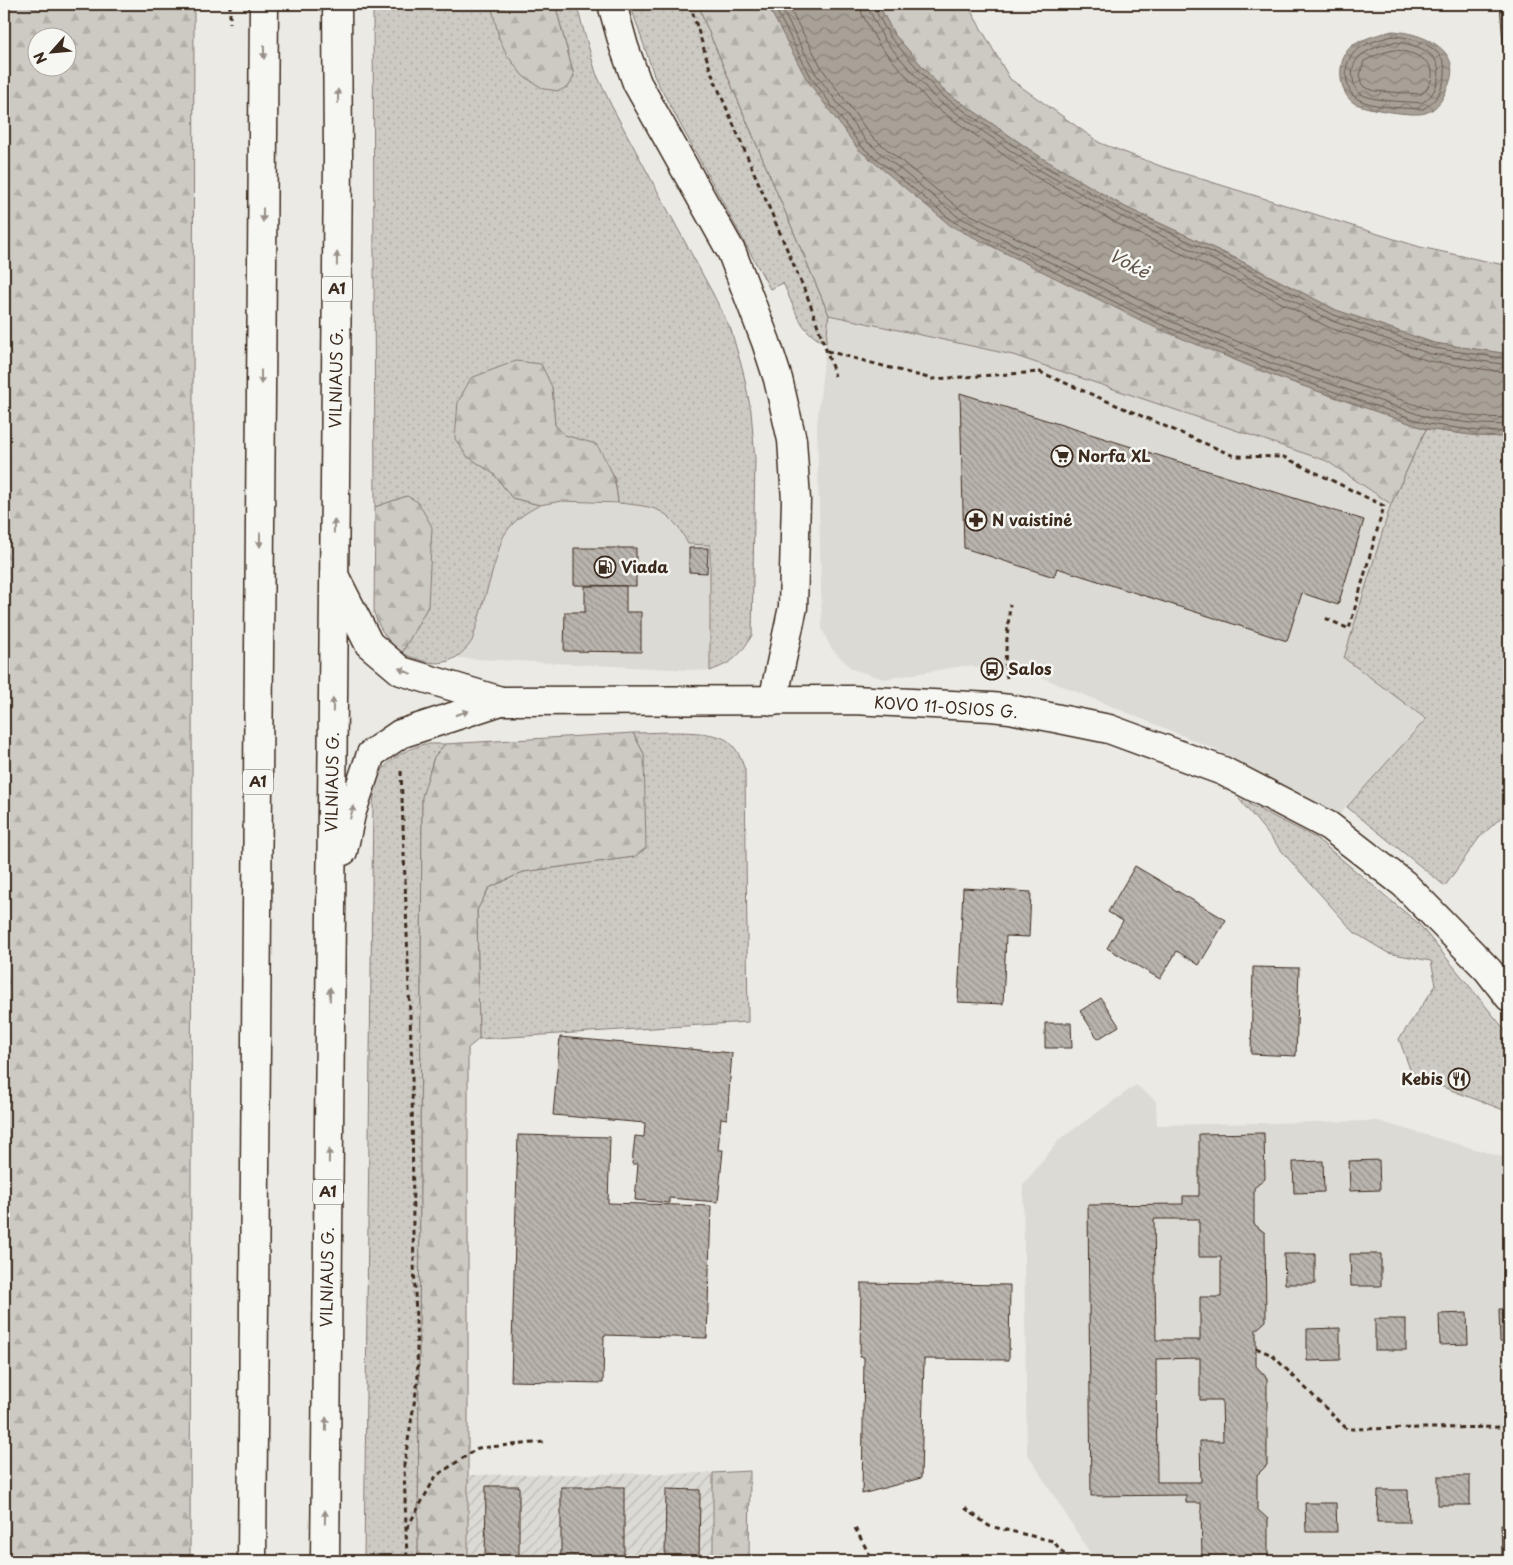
<svg xmlns="http://www.w3.org/2000/svg" width="1513" height="1565" viewBox="0 0 1513 1565" font-family="'Playpen Sans',sans-serif">
  <style>
    .built { fill: #dcdad4 }
    .industrial { fill: url(#industrial-furrows) }
    .grass { fill: url(#grass-dots); stroke: #847a71 }
    .forest { fill: url(#forest-firs); stroke: #847a71; fill-rule: evenodd }
    .water { fill: url(#water-waves); stroke: #7c7167 }
    .lines { fill: none; stroke-linecap: round; stroke-linejoin: round }
    .shore { stroke: #675a4f; stroke-width: 1 }
    .building { fill: url(#building-back-hatch); stroke: #3b2a1e; fill-rule: evenodd }
    .street-casing { stroke: #3b2a1e; stroke-width: 31 }
    .highway-casing { stroke: #3b2a1e; stroke-width: 31 }
    .path { stroke: #3b2a1e; stroke-width: 3; stroke-dasharray: 5 4; stroke-linecap: butt }
    .street { stroke: #f6f6f2; stroke-width: 28 }
    .highway { stroke: #f6f6f2; stroke-width: 28 }
    .oneway { fill: #989088 }
    .labels { text-anchor: middle; stroke-width: 5; stroke-linejoin: round; paint-order: stroke }
    .shield { fill: #f6f6f2; stroke: #73675e; stroke-width: 1 }
    .shield-label { font-size: 15px; font-weight: bold; fill: #3b2a1e }
    .street-label { font-size: 16px; fill: #3b2a1e; stroke: #f6f6f2 }
    .poi-label { font-size: 16px; font-weight: bold; fill: #3b2a1e; stroke: #f6f6f2; text-anchor: start }
    .water-label { font-size: 18px; font-style: italic; fill: #615449; stroke: #f6f6f2 }
  </style>
  <defs>
    <pattern id="industrial-furrows" width="10" height="10" patternUnits="userSpaceOnUse" patternTransform="scale(1.25)"><rect width="10" height="10" fill="#dcdad4"/><path d="M-1 1l2-2M0 10L10 0M9 11l2-2" fill="none" stroke="#bebbb6"/></pattern>
    <pattern id="grass-dots" width="8" height="8" patternUnits="userSpaceOnUse" patternTransform="scale(1.25)"><rect width="8" height="8" fill="#cdcac4"/><path d="M2 2h.1M6 6h.1" fill="none" stroke="#b1aea8" stroke-width="1.8" stroke-linecap="round"/></pattern>
    <pattern id="forest-firs" width="22" height="20" patternUnits="userSpaceOnUse" patternTransform="scale(1.25)"><rect width="22" height="20" fill="#cdcac4"/><path d="M5 1l3.5 6h-7zM16 11l3.5 6h-7z" fill="#b1aea8"/></pattern>
    <pattern id="water-waves" width="16" height="10" patternUnits="userSpaceOnUse" patternTransform="scale(1.25)"><rect width="16" height="10" fill="#a8a198"/><path d="M0 5q4-4 8 0t8 0" fill="none" stroke="#8a837b"/></pattern>
    <pattern id="building-back-hatch" width="6" height="6" patternUnits="userSpaceOnUse" patternTransform="scale(1.25)"><rect width="6" height="6" fill="#bab4ae"/><path d="M-1 5l2 2M0 0l6 6M5-1l2 2" fill="none" stroke="#98938d"/></pattern>
  </defs>
  <rect width="100%" height="100%" fill="#ebeae5"/>
  <filter id="ink" filterUnits="userSpaceOnUse"><feTurbulence type="fractalNoise" baseFrequency=".02" numOctaves="2"/><feDisplacementMap in="SourceGraphic" scale="10" xChannelSelector="R" yChannelSelector="G"/><feConvolveMatrix kernelMatrix="1 2 1 2 8 2 1 2 1" color-interpolation-filters="sRGB"/></filter>
  <g filter="url(#ink)">
    <g class="built">
      <path d="M829,315L1013,355L1327,461L1391,504L1344,658L1427,719L1340,814L1210,747L1024,670L963,666L884,679L852,669L831,648L822,629L817,424Z"/>
      <path d="M561,501L651,506L670,516L681,529L688,544L710,545V671L457,658L464,652L472,641L502,539L509,527L522,514L540,505Z"/>
      <path d="M1136,1085L1156,1101L1157,1125L1378,1121L1506,1158L1509,1164V1561H1095L1027,1453L1023,1185L1060,1139Z"/>
    </g>
    <path class="industrial" d="M713,1473V1561H468V1475Z"/>
    <g class="grass">
      <path d="M373,4H491L493,8L574,76L555,4H576L596,73L611,105L712,292L731,330L743,371L751,411L755,459L752,635C740,656 734,662 710,671V545L688,544C669,507 656,507 618,503L615,479L596,445L564,435L555,425L552,387L467,456L494,474L512,498L540,505C523,514 511,522 502,539L472,641C452,670 430,666 402,653L428,606L407,496L375,507Z"/>
      <path d="M630,4H699L703,18L829,315L826,343C800,334 794,306 783,283L770,289L655,78Z"/>
      <path d="M1426,429L1479,436L1509,437V810L1479,838L1445,886L1347,807L1426,719L1344,658L1391,504Z"/>
      <path d="M633,733C655,733 711,728 728,741C738,749 741,759 745,770L748,1022L479,1039L477,910L489,888L523,872L634,857L644,754Z"/>
      <path d="M424,744H445L434,757L422,798L418,1561H364L373,804C374,796 375,787 377,780C385,760 405,750 424,744Z"/>
      <path d="M1239,799L1316,838L1419,924L1509,1035V1112L1419,1078L1410,1069L1399,1039L1436,985L1431,961L1388,953L1355,933L1286,856Z"/>
    </g>
    <g class="forest">
      <path d="M4,4H194L190,1561H4ZM38,38H68V68H38Z"/>
      <path d="M491,4H555L574,76L569,86L559,91L544,89L523,76L507,55L499,38Z"/>
      <path d="M699,4H767L769,10L1269,374L1426,429L1391,504L1327,461L1013,355L829,315L703,18Z"/>
      <path d="M878,4H967L1010,79L1100,143L1163,167L1420,247L1509,266V354L1434,343L1336,310L1235,258L1125,207L1042,158L943,90L894,34Z"/>
      <path d="M516,361L541,364L552,387L555,425L564,435L596,444C611,468 615,475 618,503L561,501L540,505L512,498L494,474L467,456L455,439L458,402L471,378Z"/>
      <path d="M407,496L418,502L432,527L428,606L402,653C388,641 380,631 374,613L375,507Z"/>
      <path d="M633,733L644,754L646,848L634,857L523,872L489,888L477,910L479,1039L468,1048V1561H418L422,797L434,757L445,744Z"/>
      <path d="M750,1471L749,1561H713V1473Z"/>
    </g>
    <g class="water">
      <path d="M767,4H878L894,34L943,90L1042,158L1125,207L1235,258L1336,310L1434,343L1509,354V437L1479,436L1426,429L1269,374L1154,327L951,226L858,149L807,80Z"/>
      <path d="M1393,31C1420,33 1463,48 1449,84C1446,90 1444,97 1440,102C1436,107 1432,111 1425,113C1415,117 1364,109 1354,103C1337,92 1336,57 1353,45C1365,38 1379,34 1393,31Z"/>
    </g>
    <g class="lines">
      <g class="shore">
        <path d="M773,4L811,77L861,146L954,222L1155,322L1271,370L1428,424L1479,431L1509,432"/>
        <path d="M779,4L816,74L866,141L957,216L1158,316L1273,364L1429,418L1480,424L1509,425"/>
        <path d="M787,4L823,70L871,136L961,210L1161,310L1275,357L1431,410L1481,417L1509,418"/>
        <path d="M860,4L862,14L879,45L931,104L1031,174L1116,223L1227,275L1330,328L1429,361L1509,373"/>
        <path d="M868,4L869,10L885,41L936,99L1036,168L1120,216L1230,268L1332,321L1431,354L1509,365"/>
        <path d="M874,4V8L890,37L940,94L1039,163L1123,211L1233,262L1334,315L1433,348L1509,359"/>
        <path d="M1393,36C1421,38 1456,52 1442,86C1438,97 1433,103 1423,109C1406,108 1368,108 1355,97C1350,93 1348,87 1347,81C1341,49 1369,42 1393,36Z"/>
        <path d="M1394,42C1419,44 1448,55 1436,86C1433,94 1429,99 1421,103C1405,101 1372,102 1359,93C1355,89 1354,84 1353,79C1348,54 1375,47 1394,42Z"/>
        <path d="M1394,50C1421,52 1447,68 1422,94L1375,91L1364,87L1361,83L1360,75L1364,61L1379,54Z"/>
      </g>
    </g>
    <g class="building">
      <path d="M1500,4H1509V56H1504Z"/>
      <path d="M960,393L1364,520L1338,605L1302,593L1287,641L1057,568L1054,577L964,548Z"/>
      <path d="M574,548H636V586L574,585Z"/>
      <path d="M689,548H708L707,573L689,572Z"/>
      <path d="M585,586H626V612H641V652L564,651L565,612H585Z"/>
      <path d="M1135,866L1226,920L1199,965L1177,951L1160,979L1107,948L1123,921L1108,912Z"/>
      <path d="M963,888L1031,892L1029,937L1006,936L1003,1004L958,1002Z"/>
      <path d="M1253,967L1299,968L1296,1056L1251,1054Z"/>
      <path d="M1101,998L1119,1026L1098,1039L1080,1011Z"/>
      <path d="M1045,1023H1071L1072,1048H1045Z"/>
      <path d="M560,1037L732,1053L727,1119L721,1118L718,1150H723L718,1202L669,1198V1203L635,1200L638,1164H632L635,1136L644,1137L645,1123L553,1115Z"/>
      <path d="M1457,1067L1469,1071L1462,1090L1450,1086Z"/>
      <path d="M1264,1133L1265,1179L1254,1188V1224L1265,1233L1266,1321L1256,1330V1366L1267,1378V1465L1257,1475V1509L1268,1519V1561H1202L1201,1503H1186V1495L1091,1496L1088,1205L1183,1204V1196H1199V1134ZM1154,1219H1199V1257H1221V1297H1200V1340H1156ZM1200,1358V1400H1222L1223,1441H1200L1201,1482H1157L1156,1359Z"/>
      <path d="M518,1135L610,1137L608,1203L711,1206L707,1338L604,1335L603,1383L511,1381Z"/>
      <path d="M1379,1160L1380,1190L1350,1191L1349,1161Z"/>
      <path d="M1323,1161L1324,1192L1294,1193L1293,1162Z"/>
      <path d="M1284,1254H1315V1284H1285Z"/>
      <path d="M1350,1254H1381V1286H1351Z"/>
      <path d="M861,1283L1010,1285L1009,1360L924,1359L921,1478L862,1494L864,1357H860Z"/>
      <path d="M1499,1309H1509V1342H1500Z"/>
      <path d="M1467,1313L1468,1344L1440,1345L1439,1314Z"/>
      <rect x="1375" y="1319" width="31" height="31"/>
      <path d="M1340,1328V1360L1307,1361V1329Z"/>
      <rect x="1438" y="1476" width="32" height="29"/>
      <path d="M486,1486H519V1561H485Z"/>
      <rect x="561" y="1487" width="63" height="74"/>
      <path d="M666,1489L700,1490L699,1561H665Z"/>
      <path d="M1378,1490H1408L1409,1522H1377Z"/>
      <path d="M1305,1503H1336L1337,1532H1306Z"/>
      <path d="M1509,1523V1556H1502L1501,1524Z"/>
    </g>
    <g class="lines">
      <g class="street-casing">
        <g id="street">
          <path d="M612,4L624,47L637,83L732,253L766,342L778,379L792,440L796,500L793,607L773,701"/>
          <path d="M501,701L853,700L991,707L1010,709L1109,729L1223,771L1329,826L1404,884L1488,970L1509,997"/>
        </g>
      </g>
      <g class="highway-casing">
        <g id="highway">
          <path d="M335,577L369,644L401,671L501,701"/>
          <path d="M343,851L351,814L371,754L400,734L501,701"/>
          <path d="M252,1561L264,4"/>
          <path d="M325,1561L338,159L337,4"/>
        </g>
      </g>
      <g class="path">
        <path d="M230,4V23"/>
        <path d="M690,4L711,72L810,303L835,376"/>
        <path d="M827,351L932,379L1040,372L1234,456L1284,457L1384,506L1349,629L1325,618"/>
        <path d="M1007,678L1005,662L1010,604"/>
        <path d="M401,771L412,1070L413,1232L418,1380L404,1465L407,1561"/>
        <path d="M1256,1348L1272,1355L1347,1429L1509,1427"/>
        <path d="M965,1508L989,1526L1053,1541L1070,1561"/>
        <path d="M407,1528L436,1476L478,1448L545,1442"/>
        <path d="M855,1528L873,1561"/>
      </g>
      <use href="#street" class="street"/>
      <use href="#highway" class="highway"/>
    </g>
    <defs><path id="oneway-solid" d="M-6-.8H1V-3.2L6.5 0L1 3.2V.8H-6Z" transform="scale(1.25)"/></defs>
    <g class="oneway">
      <use href="#oneway-solid" transform="translate(264 52) rotate(90)"/>
      <use href="#oneway-solid" transform="translate(338 96) rotate(-91)"/>
      <use href="#oneway-solid" transform="translate(263 215) rotate(90)"/>
      <use href="#oneway-solid" transform="translate(337 259) rotate(-89)"/>
      <use href="#oneway-solid" transform="translate(261 377) rotate(90)"/>
      <use href="#oneway-solid" transform="translate(334 526) rotate(-89)"/>
      <use href="#oneway-solid" transform="translate(260 540) rotate(90)"/>
      <use href="#oneway-solid" transform="translate(405 671) rotate(-156)"/>
      <use href="#oneway-solid" transform="translate(333 705) rotate(-89)"/>
      <use href="#oneway-solid" transform="translate(462 713) rotate(-18)"/>
      <use href="#oneway-solid" transform="translate(352 812) rotate(-74)"/>
      <use href="#oneway-solid" transform="translate(330 994) rotate(-89)"/>
      <use href="#oneway-solid" transform="translate(329 1156) rotate(-89)"/>
      <use href="#oneway-solid" transform="translate(326 1424) rotate(-89)"/>
      <use href="#oneway-solid" transform="translate(325 1517) rotate(-89)"/>
    </g>
  </g>
  <defs>
    <g id="supermarket-ring" transform="scale(1.125)"><circle r="9.5" fill="#f6f6f2" stroke="#3b2a1e" stroke-width="1.5"/><path d="M-6-5.5h2.5l.6 2H6L4.5 2H-2.5L-4.4-4H-6ZM-1.5 3.2a1.3 1.3 0 1 0 .1 0ZM3 3.2a1.3 1.3 0 1 0 .1 0Z" fill="#3b2a1e"/></g>
    <g id="pharmacy-ring" transform="scale(1.125)"><circle r="9.5" fill="#f6f6f2" stroke="#3b2a1e" stroke-width="1.5"/><path d="M-2-6h4v4h4v4h-4v4h-4v-4h-4v-4h4Z" fill="#3b2a1e"/></g>
    <g id="fuel-ring" transform="scale(1.125)"><circle r="9.5" fill="#f6f6f2" stroke="#3b2a1e" stroke-width="1.5"/><path d="M-5.5-6h7V0h2V4h1.3V-2.5L3-4.5l.8-.8L6-3V5H2.5V1h-1V6h-7ZM-4.2-4.7v3.2H.2V-4.7Z" fill="#3b2a1e"/></g>
    <g id="bus-ring" transform="scale(1.125)"><circle r="9.5" fill="#f6f6f2" stroke="#3b2a1e" stroke-width="1.5"/><path d="M-5-6H5V4H4V6H2V4H-2V6H-4V4H-5ZM-3.5-4V0h7V-4ZM-3.5 1.2v1.5H-2V1.2ZM2 1.2v1.5H3.5V1.2Z" fill="#3b2a1e"/></g>
    <g id="restaurant-ring" transform="scale(1.125)"><circle r="9.5" fill="#f6f6f2" stroke="#3b2a1e" stroke-width="1.5"/><path d="M-5-6h1v4h1v-4h1v4h1v-4h1v5L-1.5 .5V6h-2V.5L-5-1ZM5-6V6H3V1.5H1.5Q1.5-4 5-6Z" fill="#3b2a1e"/></g>
  </defs>
  <g fill-rule="evenodd">
    <use href="#supermarket-ring" x="1062" y="456"/>
    <use href="#pharmacy-ring" x="976" y="520"/>
    <use href="#fuel-ring" x="605" y="567"/>
    <use href="#bus-ring" x="992" y="669"/>
    <use href="#restaurant-ring" x="1459" y="1079"/>
  </g>
  <g class="labels">
    <g class="shield">
      <rect x="322" y="276.5" width="30" height="25" rx="4"/>
      <rect x="243" y="769.5" width="30" height="25" rx="4"/>
      <rect x="313" y="1179.5" width="30" height="25" rx="4"/>
    </g>
    <g class="shield-label">
      <text x="337" y="294">A1</text>
      <text x="258" y="787">A1</text>
      <text x="328" y="1197">A1</text>
    </g>
    <g class="street-label">
      <text transform="translate(336 378) rotate(-89)" y="6">VILNIAUS G.</text>
      <text transform="translate(946 707) rotate(4)" y="6">KOVO 11-OSIOS G.</text>
      <text transform="translate(332 782) rotate(-89)" y="6">VILNIAUS G.</text>
      <text transform="translate(327 1277) rotate(-89)" y="6">VILNIAUS G.</text>
    </g>
    <g class="poi-label">
      <text x="1078" y="462">Norfa XL</text>
      <text x="992" y="526">N vaistinė</text>
      <text x="621" y="573">Viada</text>
      <text x="1008" y="675">Salos</text>
      <text x="1443" y="1085" text-anchor="end">Kebis</text>
    </g>
    <g class="water-label">
      <text transform="translate(1129 264) rotate(28)" y="6">Vokė</text>
    </g>
  </g>
  <rect width="1513" height="1565" fill="none" stroke="#f6f6f2" stroke-width="20"/>
  <rect x="10" y="10" width="1493" height="1545" fill="none" stroke="#3b2a1e" stroke-width="2" filter="url(#ink)"/>
  <g transform="translate(52 52) rotate(243)"><circle r="24" fill="#f6f6f2" stroke="#aba49d"/>
  <path d="M0-4L9 19L0 12L-9 19Z" fill="#3b2a1e"/>
  <text y="-8" font-size="14" font-weight="bold" text-anchor="middle" fill="#3b2a1e">N</text>
  </g>
</svg>
